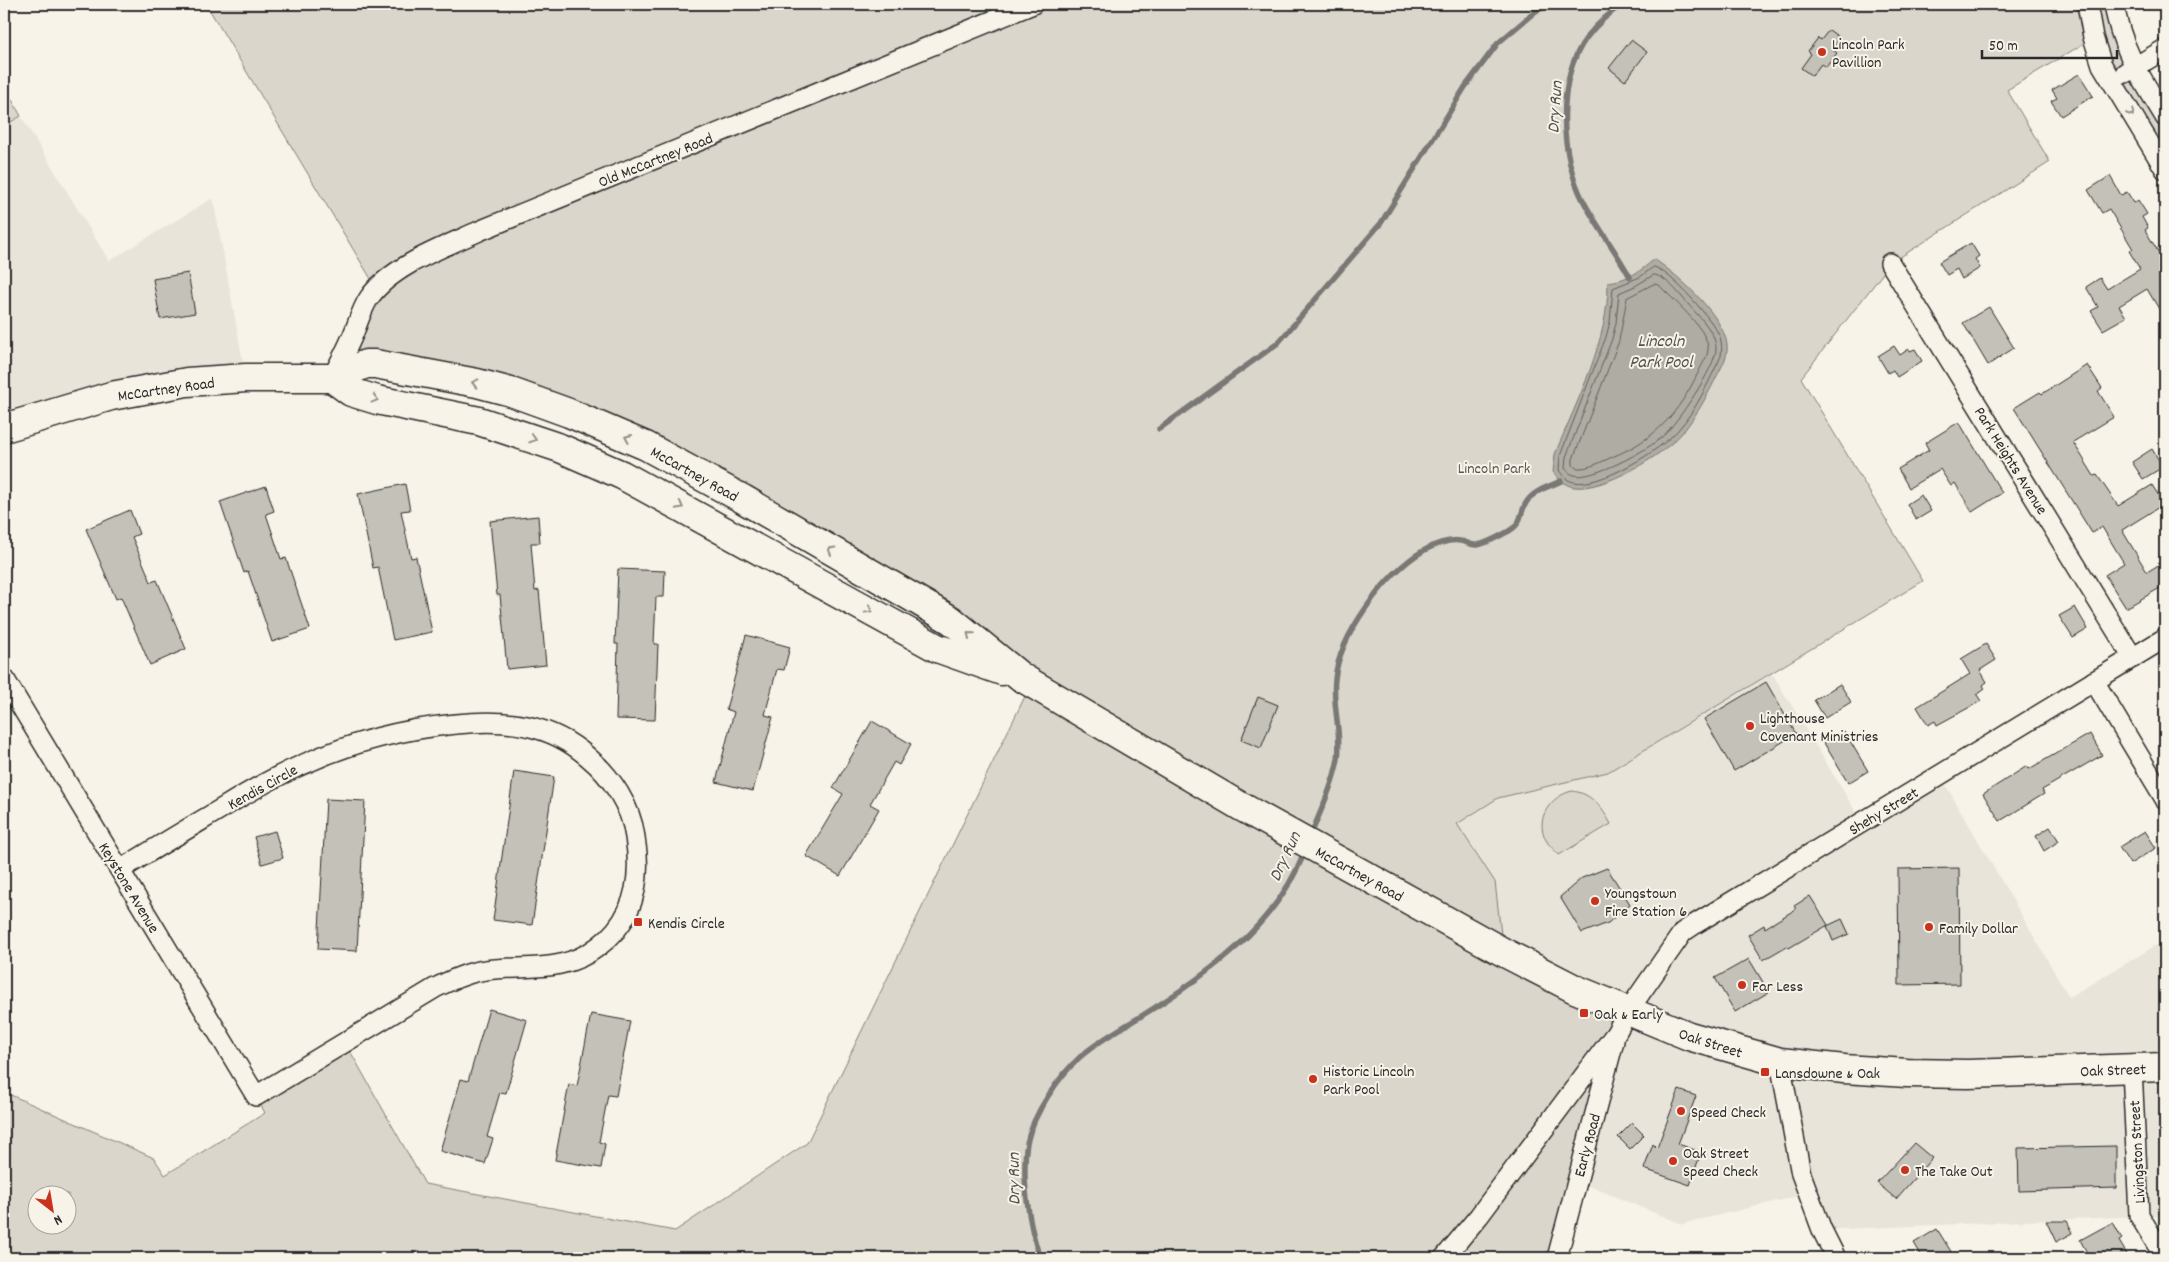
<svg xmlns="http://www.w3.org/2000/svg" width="2169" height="1262" viewBox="0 0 2169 1262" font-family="Dekko,sans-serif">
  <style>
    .built { fill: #e8e4da }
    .green { fill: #dad6cc; stroke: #82807c; fill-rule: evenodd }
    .water { fill: #afaca4; stroke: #7a7874 }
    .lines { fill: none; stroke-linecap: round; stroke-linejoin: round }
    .shore { stroke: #605f5b; stroke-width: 1 }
    .stream { stroke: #7a7874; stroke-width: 5.5 }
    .building { fill: #c4c1b9; stroke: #2b2b2b }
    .minor-casing { stroke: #2b2b2b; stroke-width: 22 }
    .highway-casing { stroke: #2b2b2b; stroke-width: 31 }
    .minor { stroke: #f7f3e8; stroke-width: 19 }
    .highway { stroke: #f7f3e8; stroke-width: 28 }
    .oneway { stroke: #918f8a }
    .poi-dot { fill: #c8321e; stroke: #f7f3e8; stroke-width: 2 }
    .labels { text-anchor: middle; stroke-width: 4; stroke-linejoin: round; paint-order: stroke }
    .poi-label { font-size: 16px; fill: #2b2b2b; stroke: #f7f3e8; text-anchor: start }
    .street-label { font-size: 16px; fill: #2b2b2b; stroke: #f7f3e8 }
    .park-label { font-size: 16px; fill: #575653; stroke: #f7f3e8 }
    .water-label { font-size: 18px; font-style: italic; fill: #53524f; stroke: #f7f3e8 }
  </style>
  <rect width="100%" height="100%" fill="#f7f3e8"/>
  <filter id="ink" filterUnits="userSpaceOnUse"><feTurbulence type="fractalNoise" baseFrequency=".02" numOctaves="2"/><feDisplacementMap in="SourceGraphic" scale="10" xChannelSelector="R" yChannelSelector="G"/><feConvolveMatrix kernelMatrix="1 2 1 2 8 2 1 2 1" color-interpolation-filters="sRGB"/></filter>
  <g filter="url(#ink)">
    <g class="built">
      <path d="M21,116L109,261L213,198L246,378L4,428V126Z"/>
      <path d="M1772,673L1862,822L1940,775L2069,997L2165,940V1215L1822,1230L1807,1194L1682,1224L1577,1181L1503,952L1457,824L1498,798L1608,772Z"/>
    </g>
    <g class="green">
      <path d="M206,4H2114L2165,117V169L2093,38L2007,90L2050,162L1891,263L1801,378L1923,581L1608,772L1498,798L1457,824L1495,882L1503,952L1628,1011L1557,1258H4V1092L154,1158L165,1175L265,1113L256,1096L345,1042L425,1184L675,1231L807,1143L1031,684L646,446L407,369L332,378L377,289ZM38,1194H68V1224H38Z"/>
      <path d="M4,86L21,116L4,126Z"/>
      <path d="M1572,791C1592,793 1602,808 1611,824L1559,855C1555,850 1549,846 1546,840C1534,818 1551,796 1572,791Z"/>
    </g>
    <path class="water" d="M1654,259C1679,276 1722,314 1727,344C1729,357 1720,369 1715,380C1706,398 1696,416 1683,432C1664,455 1604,491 1574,487C1565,486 1558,478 1553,472L1555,454C1577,401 1609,339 1608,282C1626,280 1641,272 1654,259Z"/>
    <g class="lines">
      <g class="shore">
        <path d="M1654,267C1670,271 1714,321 1720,337C1722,344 1722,349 1721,356C1709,381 1697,409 1678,430C1662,449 1600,488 1574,482C1567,481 1562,475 1559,470L1560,456L1606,337L1610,322L1613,288L1640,277Z"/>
        <path d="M1654,275C1666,276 1680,295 1688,304C1698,316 1716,331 1716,349C1716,367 1677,423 1663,436C1650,449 1591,481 1574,475C1570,474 1567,471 1565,468L1566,457L1612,339L1616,323L1619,293L1635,286Z"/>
        <path d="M1654,284L1659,285C1672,299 1706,327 1708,347C1709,355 1702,364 1699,371C1678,414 1656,439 1612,457C1601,462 1589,469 1576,468L1573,465V459L1619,341L1627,298Z"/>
      </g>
      <g class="stream">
        <path d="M1623,4C1609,13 1597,24 1587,37C1555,80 1560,157 1584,202C1598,228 1616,251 1630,277"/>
        <path d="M1159,429L1278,343L1381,223L1465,87L1498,43L1536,11L1551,4"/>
        <path d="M1310,837C1320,812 1333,786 1338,759C1342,732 1332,706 1335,679C1339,636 1386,572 1423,551C1433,545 1449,539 1460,541C1466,541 1471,546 1478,545C1488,543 1500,536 1509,531C1524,523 1519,511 1528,500C1535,490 1551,486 1561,481"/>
        <path d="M1040,1258C1029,1226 1021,1176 1027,1143C1033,1114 1059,1076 1080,1057C1099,1040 1122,1028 1143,1015C1209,974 1276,926 1305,851"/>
      </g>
    </g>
    <g class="building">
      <path d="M1829,30L1840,38L1832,49L1837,53L1826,67L1821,64L1812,76L1801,68L1811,54L1808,51L1818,38L1821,40Z"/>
      <path d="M1631,40L1647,52L1625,81L1609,68Z"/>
      <path d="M2079,74L2093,96L2061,116L2051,101L2057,98L2052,90Z"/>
      <path d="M2110,176L2121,195L2127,192L2134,203L2138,200L2147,214L2142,217L2148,228L2145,230L2165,263V319L2147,289L2119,306L2126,317L2103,330L2091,311L2098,307L2086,287L2100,278L2107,289L2140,269L2129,251L2133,249L2109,209L2102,213L2088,190Z"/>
      <path d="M1971,243L1979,256L1975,259L1980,268L1962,279L1957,269L1947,275L1939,262Z"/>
      <path d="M188,273L195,313L160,319L153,279Z"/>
      <path d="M1989,307L2014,348L1988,365L1963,323Z"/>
      <path d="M1894,346L1900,355L1909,349L1910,351L1915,349L1922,361L1897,377L1893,370L1888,373L1878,356Z"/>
      <path d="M2087,365L2102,388L2098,391L2114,417L2073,442L2094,476L2097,475L2118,506L2152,485L2164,504L2122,530L2147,572L2165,561V585L2126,608L2105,575L2124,563L2102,527L2092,533L2014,408L2040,392L2042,394Z"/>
      <path d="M1959,422L2002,493L1972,512L1955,483L1951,486L1940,469L1909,488L1898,469L1929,450L1925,443Z"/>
      <path d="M2152,449L2163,467L2143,479L2132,462Z"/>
      <path d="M405,484L410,510L401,511L411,558L416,557L432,632L393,640L378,567L373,568L358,494Z"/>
      <path d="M266,486L274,511L266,514L281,559L286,558L310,629L272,642L248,571L244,573L220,502Z"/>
      <path d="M1921,495L1931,511L1916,520L1907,504Z"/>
      <path d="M130,510L139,534L132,537L151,582L157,580L186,649L150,665L121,597L116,599L86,529Z"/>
      <path d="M538,516L540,543H531L535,591L539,590L546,665L507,669L500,595H497L490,521Z"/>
      <path d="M618,569L665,571L664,597H656L654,644H658L655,720L616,719L618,644H615Z"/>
      <path d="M2075,607L2088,629L2073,638L2059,616Z"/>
      <path d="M746,635L790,647L784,670L777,669L769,699L765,715L773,717L753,791L716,782L734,712L726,709Z"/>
      <path d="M1986,644L1996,660L1980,670L1987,682L1983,685L1985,689L1977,695L1981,701L1937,725L1935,721L1928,725L1917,707L1970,674L1961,659Z"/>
      <path d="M1766,682L1796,734L1734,771L1704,719Z"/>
      <path d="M1840,684L1851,702L1825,718L1814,700Z"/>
      <path d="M1258,697L1278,705L1261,748L1241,740Z"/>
      <path d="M872,721L911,744L899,765L894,762L870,804L879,809L840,876L806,856L843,794L833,788Z"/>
      <path d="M1844,731L1868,771L1848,783L1824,743Z"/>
      <path d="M2090,734L2102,755L2042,790L2044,794L2000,821L1983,794L2027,766L2029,769Z"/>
      <path d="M514,771L554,777L532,925L493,920Z"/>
      <path d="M326,799L365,801L357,951L318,949Z"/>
      <path d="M2050,827L2059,841L2044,851L2036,836Z"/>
      <path d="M275,831L283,858L262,864L254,837Z"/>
      <path d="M2145,831L2156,848L2130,864L2119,847Z"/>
      <path d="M1607,868L1630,904L1608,923L1582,933L1560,897L1582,878Z"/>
      <path d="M1959,868L1960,984L1899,985L1898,869Z"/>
      <path d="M1810,896L1828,925L1789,948L1787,946L1763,960L1748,935L1764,925L1765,928L1796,909L1794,906Z"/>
      <path d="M1842,919L1849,934L1833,941L1827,926Z"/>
      <path d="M1749,959L1769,992L1735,1012L1715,978Z"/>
      <path d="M489,1009L527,1020L506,1093L500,1092L487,1137L493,1139L485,1164L440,1151L461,1079L468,1081Z"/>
      <path d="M591,1014L630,1021L616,1096L608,1095L599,1142L605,1144L601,1168L555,1160L569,1084L577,1086Z"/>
      <path d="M1679,1090L1696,1096L1678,1144L1701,1152L1690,1185L1644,1169L1653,1144L1657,1148Z"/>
      <path d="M1632,1123L1644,1135L1630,1149L1618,1137Z"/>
      <path d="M1914,1143L1932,1158L1896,1199L1877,1183Z"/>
      <path d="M2116,1146V1188L2019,1191L2018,1148Z"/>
      <path d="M2046,1221H2067L2073,1233L2056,1242Z"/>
      <path d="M2113,1222L2122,1239L2119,1241L2129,1258H2090L2080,1240Z"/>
      <path d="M1937,1229L1955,1258H1923L1914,1243Z"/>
    </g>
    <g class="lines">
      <g class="minor-casing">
        <g id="minor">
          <path d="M2087,4L2093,37L2102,65L2165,169"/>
          <path d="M2114,4C2121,49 2142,79 2165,117"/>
          <path d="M2125,73L2165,49"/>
          <path d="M1890,263L2133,658"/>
          <path d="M332,378C339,364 346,351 352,337C358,324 361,310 369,298C391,266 444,247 479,231L1033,4"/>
          <path d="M4,678L256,1096L435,988C451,980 468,972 486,970C527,965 563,974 599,946C635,919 642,879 635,837C631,806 611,776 588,757C550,723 505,719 456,724C404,729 352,742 304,764C276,776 250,791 224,807C189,828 155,848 120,870"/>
          <path d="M2094,681L2165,799"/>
          <path d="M1780,1062L1801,1174L1822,1230L1836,1258"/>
          <path d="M2132,1069L2139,1215L2165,1258"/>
          <path d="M1444,1258L1479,1216L1616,1033L1628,1011L1683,932L1695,924L2165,638"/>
          <path d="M1557,1258L1614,1041"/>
        </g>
      </g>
      <g class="highway-casing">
        <g id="highway">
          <path d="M332,378L351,392L377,400L479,421L560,448L622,475L937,648L1002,671"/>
          <path d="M4,428L111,396L187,382L246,378H332L366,364H375L477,383L511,392L569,413L646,446L743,499L951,620L1021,677L1240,806L1503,952L1575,989L1689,1036L1780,1062L1844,1069L1907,1073L1968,1074L2165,1067"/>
        </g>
      </g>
      <use href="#minor" class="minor"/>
      <use href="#highway" class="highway"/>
    </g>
    <defs><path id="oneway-chevron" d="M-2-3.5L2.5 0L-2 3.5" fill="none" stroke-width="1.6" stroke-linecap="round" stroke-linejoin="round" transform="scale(1.25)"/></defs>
    <g class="oneway">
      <use href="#oneway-chevron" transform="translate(2131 113) rotate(58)"/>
      <use href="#oneway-chevron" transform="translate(475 383) rotate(-167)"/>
      <use href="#oneway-chevron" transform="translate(375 399) rotate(15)"/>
      <use href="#oneway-chevron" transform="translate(628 438) rotate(-156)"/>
      <use href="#oneway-chevron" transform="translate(533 439) rotate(18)"/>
      <use href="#oneway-chevron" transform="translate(680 506) rotate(28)"/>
      <use href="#oneway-chevron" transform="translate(831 550) rotate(-150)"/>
      <use href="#oneway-chevron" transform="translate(869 610) rotate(29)"/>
      <use href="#oneway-chevron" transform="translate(970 635) rotate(-140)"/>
    </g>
  </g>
  <g class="poi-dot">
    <circle cx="1822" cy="52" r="5"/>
    <circle cx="1750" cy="726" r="5"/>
    <circle cx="1595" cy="901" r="5"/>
    <rect x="633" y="917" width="10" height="10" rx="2.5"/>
    <circle cx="1929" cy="927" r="5"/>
    <circle cx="1742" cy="985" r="5"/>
    <rect x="1579" y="1008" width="10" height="10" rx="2.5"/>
    <rect x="1760" y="1067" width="10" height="10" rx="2.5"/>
    <circle cx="1313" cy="1079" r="5"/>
    <circle cx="1681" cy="1111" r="5"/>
    <circle cx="1673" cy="1161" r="5"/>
    <circle cx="1905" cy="1170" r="5"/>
  </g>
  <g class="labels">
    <g class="poi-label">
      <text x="1832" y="49">Lincoln Park<tspan x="1832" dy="18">Pavillion</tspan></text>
      <text x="1760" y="723">Lighthouse<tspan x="1760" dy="18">Covenant Ministries</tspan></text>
      <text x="1605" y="898">Youngstown<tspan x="1605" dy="18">Fire Station 6</tspan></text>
      <text x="648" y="928">Kendis Circle</text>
      <text x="1939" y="933">Family Dollar</text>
      <text x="1752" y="991">Far Less</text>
      <text x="1594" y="1019">Oak &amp; Early</text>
      <text x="1323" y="1076">Historic Lincoln<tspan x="1323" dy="18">Park Pool</tspan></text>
      <text x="1775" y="1078">Lansdowne &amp; Oak</text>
      <text x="1691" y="1117">Speed Check</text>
      <text x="1683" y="1158">Oak Street<tspan x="1683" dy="18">Speed Check</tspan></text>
      <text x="1915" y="1176">The Take Out</text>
    </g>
    <g class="street-label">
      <text transform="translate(655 159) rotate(-22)" y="6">Old McCartney Road</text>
      <text transform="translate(166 388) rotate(-8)" y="6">McCartney Road</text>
      <text transform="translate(2012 460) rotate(58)" y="6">Park Heights Avenue</text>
      <text transform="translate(695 473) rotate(29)" y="6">McCartney Road</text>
      <text transform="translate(262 786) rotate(-29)" y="6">Kendis Circle</text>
      <text transform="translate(1883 810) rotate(-31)" y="6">Shehy Street</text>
      <text transform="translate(1360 873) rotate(29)" y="6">McCartney Road</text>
      <text transform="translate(130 887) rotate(59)" y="6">Keystone Avenue</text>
      <text transform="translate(1711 1042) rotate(18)" y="6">Oak Street</text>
      <text transform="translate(2113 1069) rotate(-2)" y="6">Oak Street</text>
      <text transform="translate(1586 1145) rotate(-75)" y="6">Early Road</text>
      <text transform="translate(2136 1152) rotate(-93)" y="6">Livingston Street</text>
    </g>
    <g class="park-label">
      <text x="1494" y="473">Lincoln Park</text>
    </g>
    <g class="water-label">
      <text transform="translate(1554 107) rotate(-86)" y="6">Dry Run</text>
      <text x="1661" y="346">Lincoln<tspan x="1661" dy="21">Park Pool</tspan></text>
      <text transform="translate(1284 856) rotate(-65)" y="6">Dry Run</text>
      <text transform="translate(1013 1179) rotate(-91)" y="6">Dry Run</text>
    </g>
  </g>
  <rect width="2169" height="1262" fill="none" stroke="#f7f3e8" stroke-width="20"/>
  <rect x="10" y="10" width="2149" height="1242" fill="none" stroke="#2b2b2b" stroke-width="2" filter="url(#ink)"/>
  <g transform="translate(52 1210) rotate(149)"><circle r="24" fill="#f7f3e8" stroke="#a5a39c"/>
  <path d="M0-4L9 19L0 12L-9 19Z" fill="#c8321e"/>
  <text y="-8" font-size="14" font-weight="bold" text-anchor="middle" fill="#2b2b2b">N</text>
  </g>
  <path d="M1982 50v8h135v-8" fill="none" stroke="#2b2b2b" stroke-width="2.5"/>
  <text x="1989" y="50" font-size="15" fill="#2b2b2b" stroke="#f7f3e8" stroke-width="4" paint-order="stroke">50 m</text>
</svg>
